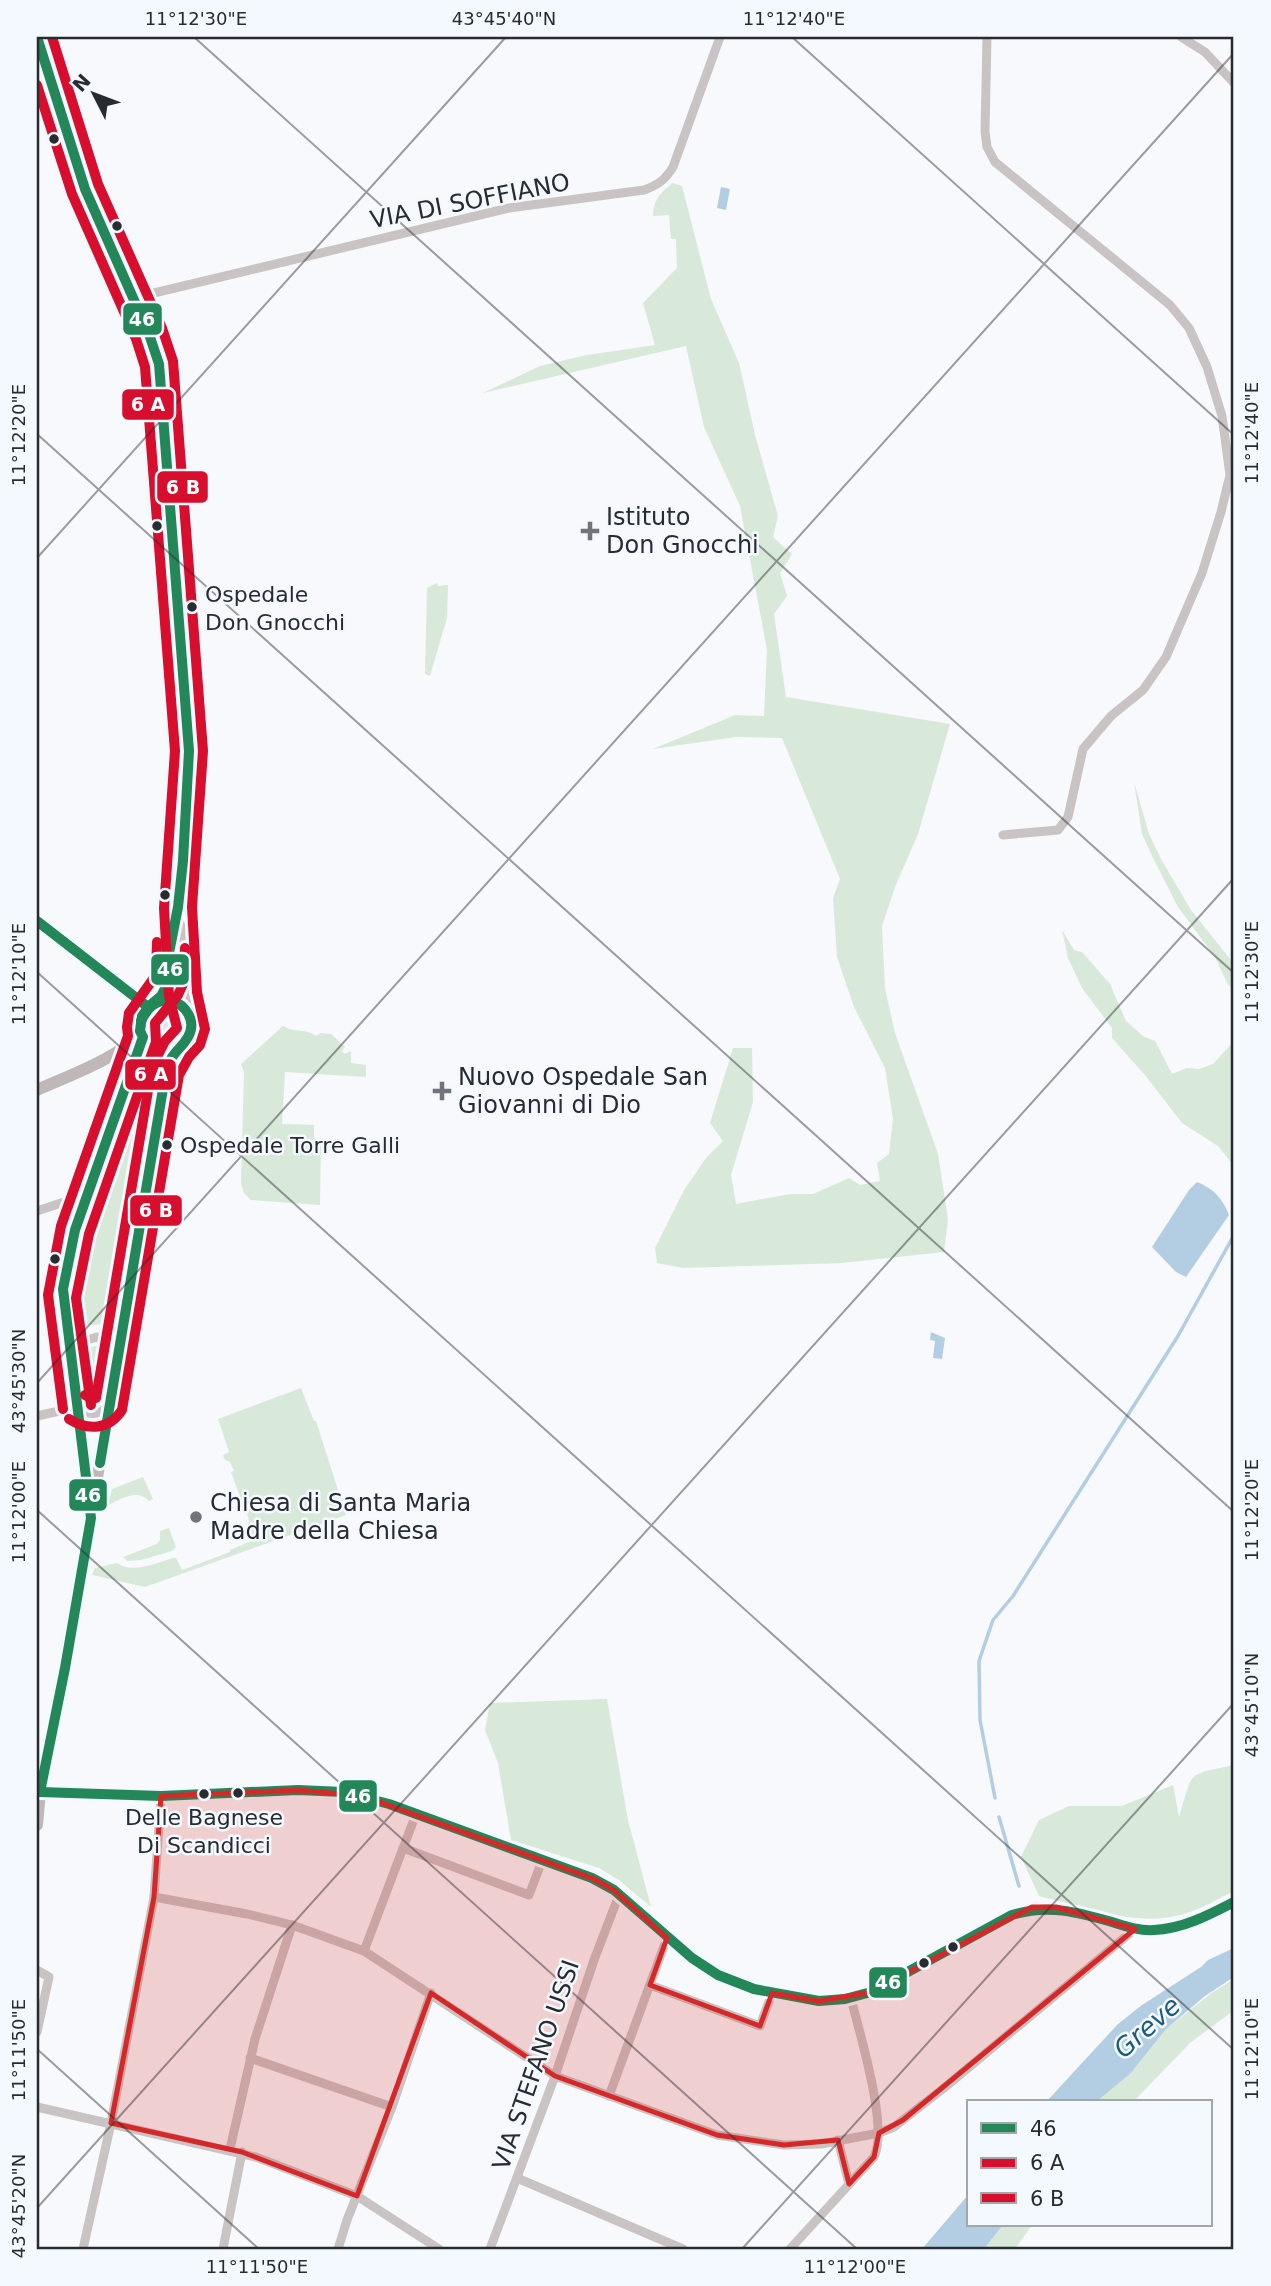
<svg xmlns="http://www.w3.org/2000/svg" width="1271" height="2286" viewBox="0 0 1271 2286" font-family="'DejaVu Sans',sans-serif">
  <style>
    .green { fill: #d8e9d9 }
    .water { fill: #b3cee3 }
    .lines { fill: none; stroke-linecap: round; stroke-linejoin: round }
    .stream { stroke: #b3cee3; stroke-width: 3.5 }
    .minor { stroke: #c9c3c3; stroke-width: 9 }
    .tertiary { stroke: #c9c3c3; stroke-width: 12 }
    .secondary { stroke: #c0b8b8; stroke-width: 12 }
    .bus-1-casing { stroke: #f4f9ff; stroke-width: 16 }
    .bus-2-casing { stroke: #f4f9ff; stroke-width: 16 }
    .bus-3-casing { stroke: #f4f9ff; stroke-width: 16 }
    .bus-1 { stroke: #238759; stroke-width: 10 }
    .bus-2 { stroke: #d70e2d; stroke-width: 10 }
    .bus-3 { stroke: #d70e2d; stroke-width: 10 }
    .marked { fill: #d62828; fill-opacity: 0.2; stroke: #d62828; stroke-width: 5; stroke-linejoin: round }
    .ticks { fill: none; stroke: #282b2f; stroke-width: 2; stroke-opacity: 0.45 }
    .bus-dot { fill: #282b2f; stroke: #f4f9ff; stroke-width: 2.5 }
    .poi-dot { fill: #707377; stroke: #f4f9ff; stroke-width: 2.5 }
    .labels { text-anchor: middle; stroke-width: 5; stroke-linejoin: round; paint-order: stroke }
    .bus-label { font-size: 22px; fill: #282b2f; stroke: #f4f9ff; text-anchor: start }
    .street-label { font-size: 24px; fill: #282b2f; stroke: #f4f9ff }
    .poi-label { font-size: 24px; fill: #282b2f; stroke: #f4f9ff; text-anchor: start }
    .water-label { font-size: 26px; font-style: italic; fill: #1c5a7f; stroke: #f4f9ff }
    .line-badge { stroke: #f4f9ff; stroke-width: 2.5 }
    .badge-label { font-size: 19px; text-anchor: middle; font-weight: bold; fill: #fff }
    .neatline { fill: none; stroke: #282b2f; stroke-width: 2.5 }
    .ticks-label { font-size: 18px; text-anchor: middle; fill: #282b2f }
  </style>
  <rect width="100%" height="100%" fill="#f7f9fc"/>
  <g class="green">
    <path d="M673,183L682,186L711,299L739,363L755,435L778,516L773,537L792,554L780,573L787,596L774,614L786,697L950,724L918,834L895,887L882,926L885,989L895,1033L938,1154L948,1219L944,1252L842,1263L683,1268L657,1263L655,1248L684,1190L706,1158L723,1141L710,1123L733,1048H752L753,1102L731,1175L736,1204L790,1194H813L849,1178L860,1185L880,1181L877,1163L889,1154L893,1119L885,1068L854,1007L837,957L833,898L840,879L782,738L736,737L653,749L735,715L764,716L767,650L740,506L704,427L686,346L483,393L540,366L587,355L655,345L643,303L677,268L676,239H671L669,215L653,216C653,200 661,192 673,183Z"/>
    <path d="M437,583L438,586L448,585L447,618L430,676L425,674L427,588Z"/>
    <path d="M1134,782L1149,834L1161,859L1191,910L1234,964V991L1227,983L1215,957L1178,907L1154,860L1142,834Z"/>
    <path d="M1062,930L1074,950L1082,952L1110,984L1126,1021L1143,1036L1155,1041L1172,1074L1187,1068L1199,1069L1213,1064L1234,1041V1166L1218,1146L1182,1123L1145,1075L1112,1038V1028L1082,988L1068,958Z"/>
    <circle cx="166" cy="1025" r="17"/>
    <path d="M283,1026C294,1033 306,1028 316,1036L321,1033L331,1034L345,1047L342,1051L345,1054L351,1051V1063L366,1065V1077L285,1072L282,1124L314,1125V1140H321L320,1205L251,1200L244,1193L241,1184L244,1072L241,1064Z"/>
    <path d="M144,1057L159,1063L156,1087L136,1082Z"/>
    <path d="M135,1087L153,1092L118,1298C111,1331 79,1335 75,1304C74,1296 78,1284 79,1276Z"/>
    <path d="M95,1346L100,1347L107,1356L100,1398L97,1402L91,1401L88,1398L83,1356L86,1349Z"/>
    <path d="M301,1388L314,1421H316L346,1515L145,1587L92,1575L95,1568L117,1563C133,1574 156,1563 173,1558H176L182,1570L230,1552V1550L251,1541L248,1532L251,1529L245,1505L242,1502L231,1472L234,1471L230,1462L225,1460L223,1455L229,1452L218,1419Z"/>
    <path d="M143,1477L153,1499L149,1501C137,1488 121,1499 108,1505L112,1489Z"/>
    <path d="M169,1528L176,1547L172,1551L141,1560L127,1561L123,1557L157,1544L160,1540V1531Z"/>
    <path d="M607,1699L628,1820L651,1907L620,1881L599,1868L511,1840L498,1763L485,1730L490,1703Z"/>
    <path d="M1234,1765V1891C1218,1899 1201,1909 1184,1914C1137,1928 1085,1907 1039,1896L1021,1857L1039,1820L1069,1806H1122L1173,1785L1179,1817C1194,1770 1184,1776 1234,1765Z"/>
    <path d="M1234,1979V2010L1190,2043L1133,2102H1096L1130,2074L1166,2029L1213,1992Z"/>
    <path d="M1003,2225H1032L1015,2249H984Z"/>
  </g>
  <g class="water">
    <path d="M721,187L730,189L726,210L717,208Z"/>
    <path d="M1197,1182C1213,1188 1223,1199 1229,1215L1186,1277L1176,1272L1152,1247L1189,1190Z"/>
    <path d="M931,1332L945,1338L942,1359L933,1358L935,1341L930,1340Z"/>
    <path d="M1234,1948V1977L1205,1996L1166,2029L1130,2074L1096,2102H1046L1118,2024L1142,2005L1201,1967L1208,1960Z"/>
    <path d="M968,2195V2225H1003L984,2249H922Z"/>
  </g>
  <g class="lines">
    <g class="stream">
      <path d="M995,1798L980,1720L979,1661L993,1620L1013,1596L1178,1336L1234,1235"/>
      <path d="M999,1817L1019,1886"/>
    </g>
    <g class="minor">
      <path d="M987,37L985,131L987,147L995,162L1170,305L1189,328L1207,367L1222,416L1230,475L1221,512L1202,573L1166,657L1143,690L1111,716L1083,749L1068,817L1058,830L1003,835"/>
      <path d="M1181,37L1205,52L1234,83"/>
      <path d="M133,298L509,208L644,190C658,185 665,180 673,167L720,37"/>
      <path d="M37,1211L88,1194"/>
      <path d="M72,1353L80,1342L97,1337L111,1344L118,1354"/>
      <path d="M37,1416L77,1407C89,1416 100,1416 109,1405"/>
      <path d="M403,1848L529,1895L542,1861"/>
      <path d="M154,1897L247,1914L292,1925L364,1951L555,2076L717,2135L784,2145L821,2144L879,2133L894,2127L944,2088L1135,1929"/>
      <path d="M364,1951L416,1814"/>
      <path d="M37,1970L49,1977L37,2032"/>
      <path d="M650,1985L760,2026L772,1993"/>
      <path d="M250,2058L392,2107"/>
      <path d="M609,2096L667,1938"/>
      <path d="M37,2107L256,2157L357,2196L439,2249"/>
      <path d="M838,2140L849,2184"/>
      <path d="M230,2149L255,2039L292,1925"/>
      <path d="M517,2178L683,2249"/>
      <path d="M83,2249L111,2123L154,1897L161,1796"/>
      <path d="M223,2249L242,2152"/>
      <path d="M338,2249L347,2220L392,2107L431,1993"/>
      <path d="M490,2249L555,2076L594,1960L619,1895"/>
      <path d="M790,2249L874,2157C889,2127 859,2032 851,1998"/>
    </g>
    <g class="tertiary">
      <path d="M37,37L69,144L85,189L154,346L162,377L170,525L182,637L189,751L183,861L178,907L169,953L170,979L161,996L153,1003"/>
      <path d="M179,925L183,994L188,1012"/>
    </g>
    <g class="secondary">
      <path d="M37,921L148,1007"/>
      <circle cx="166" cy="1025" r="26"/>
      <path d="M37,1090C63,1078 127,1055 140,1031"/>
      <path d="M89,1503L63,1289L75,1230L143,1037"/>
      <path d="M40,1792L161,1796L298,1790L343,1792L389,1804L592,1878L614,1890L692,1958L718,1975L754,1989L819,2001L845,1999L871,1992L1012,1915C1052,1899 1082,1914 1121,1925C1133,1928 1146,1932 1159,1930C1184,1928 1212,1914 1234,1902"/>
      <path d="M37,1825L40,1792L73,1620L163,1087L166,1071L177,1049"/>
    </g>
    <g class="bus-1-casing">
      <g id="bus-1">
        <path d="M37,37L85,189L149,334L159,364L189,751L183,861L178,907L169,953L170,979L161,996L149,1006L142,1016L140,1031L143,1037L75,1230L63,1289L91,1518L65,1668L40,1792"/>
        <path d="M37,921L148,1007"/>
        <path d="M100,1463L166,1071C172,1051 180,1051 188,1037C197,1021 186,1005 171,1000C155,1000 148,1007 141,1021"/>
        <path d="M40,1792L161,1796L298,1790L343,1792L389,1804L592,1878L614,1890L692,1958L718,1975L754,1989L819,2001L845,1999L871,1992L1012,1915C1048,1904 1077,1912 1112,1922C1125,1926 1139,1931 1154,1930C1182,1929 1209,1915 1234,1902"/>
      </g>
    </g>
    <g class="bus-2-casing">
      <g id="bus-2">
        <path d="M37,85L72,194L136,339L145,367L175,751L164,908L169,996L177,1028L165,1041L152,1067L96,1398L92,1399L85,1395"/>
        <path d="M91,1405L76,1298L89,1234L156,1042L155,1023L178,995L183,984L185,948"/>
      </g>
    </g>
    <g class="bus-3-casing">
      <g id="bus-3">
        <path d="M52,37L98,184L162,328L173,361L203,751L192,907L197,992L205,1029L200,1045L189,1057L179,1075L122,1410C109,1430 88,1431 69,1419"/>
        <path d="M63,1409L48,1295L61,1226L128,1036L127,1027L129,1013L156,975L157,942"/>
      </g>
    </g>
    <use href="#bus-1" class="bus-1"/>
    <use href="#bus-2" class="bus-2"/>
    <use href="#bus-3" class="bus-3"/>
  </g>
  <path class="marked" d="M298,1790L363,1796L592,1878L614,1890L667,1938L650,1985L760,2026L772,1993L819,2001L871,1992L1032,1907H1056L1135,1929L903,2120L879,2133L874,2157L849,2184L838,2140L784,2145L717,2135L555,2076L431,1993L357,2196L242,2152L111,2123L154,1897L161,1796Z"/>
  <path class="ticks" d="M194,37L1234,973M792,37L1234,435M37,434L1234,1512M37,558L506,37M37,972L1234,2050M37,1383L1234,53M37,1510L857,2249M37,2049L259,2249M37,2208L1234,878M742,2249L1234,1703"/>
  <g class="bus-dot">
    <circle cx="54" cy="139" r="6"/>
    <circle cx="117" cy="226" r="6"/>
    <circle cx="157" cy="526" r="6"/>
    <circle cx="192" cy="607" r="6"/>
    <circle cx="165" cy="895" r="6"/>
    <circle cx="167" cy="1145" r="6"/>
    <circle cx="55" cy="1259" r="6"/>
    <circle cx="238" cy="1793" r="6"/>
    <circle cx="204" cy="1794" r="6"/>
    <circle cx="953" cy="1947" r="6"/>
    <circle cx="924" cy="1963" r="6"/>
  </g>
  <g class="poi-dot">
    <path d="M586.5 520.5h7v7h7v7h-7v7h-7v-7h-7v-7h7z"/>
    <path d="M438.5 1080.5h7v7h7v7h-7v7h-7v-7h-7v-7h7z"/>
    <circle cx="196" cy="1517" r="7"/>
  </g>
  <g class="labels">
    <g class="bus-label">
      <text x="205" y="602">Ospedale<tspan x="205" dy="28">Don Gnocchi</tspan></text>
      <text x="180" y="1153">Ospedale Torre Galli</text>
      <text x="204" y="1825" text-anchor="middle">Delle Bagnese<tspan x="204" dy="28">Di Scandicci</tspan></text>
    </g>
    <g class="street-label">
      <text transform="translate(470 201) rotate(-11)" y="8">VIA DI SOFFIANO</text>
      <text transform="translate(536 2065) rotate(-71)" y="8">VIA STEFANO USSI</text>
    </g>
    <g class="poi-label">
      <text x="606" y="525">Istituto<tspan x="606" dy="28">Don Gnocchi</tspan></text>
      <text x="458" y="1085">Nuovo Ospedale San<tspan x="458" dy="28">Giovanni di Dio</tspan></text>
      <text x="210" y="1511">Chiesa di Santa Maria<tspan x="210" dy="28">Madre della Chiesa</tspan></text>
    </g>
    <g class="water-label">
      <text transform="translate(1147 2027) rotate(-41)" y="9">Greve</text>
    </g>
  </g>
  <g class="line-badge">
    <rect x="122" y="302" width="41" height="34" rx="7" fill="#238759"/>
    <rect x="121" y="388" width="54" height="33" rx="7" fill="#d70e2d"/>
    <rect x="156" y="470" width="53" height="34" rx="7" fill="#d70e2d"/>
    <rect x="150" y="953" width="40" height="33" rx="7" fill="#238759"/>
    <rect x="124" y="1058" width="53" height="33" rx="7" fill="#d70e2d"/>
    <rect x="129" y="1194" width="54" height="33" rx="7" fill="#d70e2d"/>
    <rect x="68" y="1478" width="40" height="34" rx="7" fill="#238759"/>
    <rect x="338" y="1779" width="40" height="34" rx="7" fill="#238759"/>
    <rect x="868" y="1966" width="40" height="33" rx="7" fill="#238759"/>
  </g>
  <g class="badge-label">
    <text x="142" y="326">46</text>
    <text x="148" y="411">6 A</text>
    <text x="183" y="494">6 B</text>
    <text x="170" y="976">46</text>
    <text x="151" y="1081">6 A</text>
    <text x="156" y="1217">6 B</text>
    <text x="88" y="1502">46</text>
    <text x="358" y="1803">46</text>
    <text x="888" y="1989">46</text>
  </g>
  <rect width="1271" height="2286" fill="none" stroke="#f4f9ff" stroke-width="77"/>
  <rect x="967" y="2100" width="245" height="126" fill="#f4f9ff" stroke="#a2a7ac" stroke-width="2"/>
  <rect x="981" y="2123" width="35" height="10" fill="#238759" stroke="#a2a7ac" stroke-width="2"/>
  <text x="1030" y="2136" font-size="21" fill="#282b2f">46</text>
  <rect x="981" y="2158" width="35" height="10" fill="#d70e2d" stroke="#a2a7ac" stroke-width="2"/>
  <text x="1030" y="2170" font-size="21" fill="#282b2f">6 A</text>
  <rect x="981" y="2193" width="35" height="10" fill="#d70e2d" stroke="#a2a7ac" stroke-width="2"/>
  <text x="1030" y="2206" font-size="21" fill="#282b2f">6 B</text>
  <g transform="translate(94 94) rotate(312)" stroke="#f4f9ff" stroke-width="5" paint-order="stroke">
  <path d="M0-5L12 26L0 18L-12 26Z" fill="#282b2f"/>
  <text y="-10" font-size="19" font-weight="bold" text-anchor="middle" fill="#282b2f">N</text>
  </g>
  <rect x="38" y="38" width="1194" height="2210" class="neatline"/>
  <g class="ticks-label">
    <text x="196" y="25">11°12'30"E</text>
    <text x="504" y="25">43°45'40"N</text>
    <text x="794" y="25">11°12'40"E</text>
    <text transform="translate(1252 433) rotate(-90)" y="6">11°12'40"E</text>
    <text transform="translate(19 435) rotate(-90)" y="6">11°12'20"E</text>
    <text transform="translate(1252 972) rotate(-90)" y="6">11°12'30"E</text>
    <text transform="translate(19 974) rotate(-90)" y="6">11°12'10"E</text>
    <text transform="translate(19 1381) rotate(-90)" y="6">43°45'30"N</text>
    <text transform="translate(1252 1510) rotate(-90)" y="6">11°12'20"E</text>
    <text transform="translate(19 1512) rotate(-90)" y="6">11°12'00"E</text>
    <text transform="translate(1252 1705) rotate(-90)" y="6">43°45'10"N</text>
    <text transform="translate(1252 2049) rotate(-90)" y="6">11°12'10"E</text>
    <text transform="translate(19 2050) rotate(-90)" y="6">11°11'50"E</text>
    <text transform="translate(19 2206) rotate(-90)" y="6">43°45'20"N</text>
    <text x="257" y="2273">11°11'50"E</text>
    <text x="855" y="2273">11°12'00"E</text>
  </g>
</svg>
